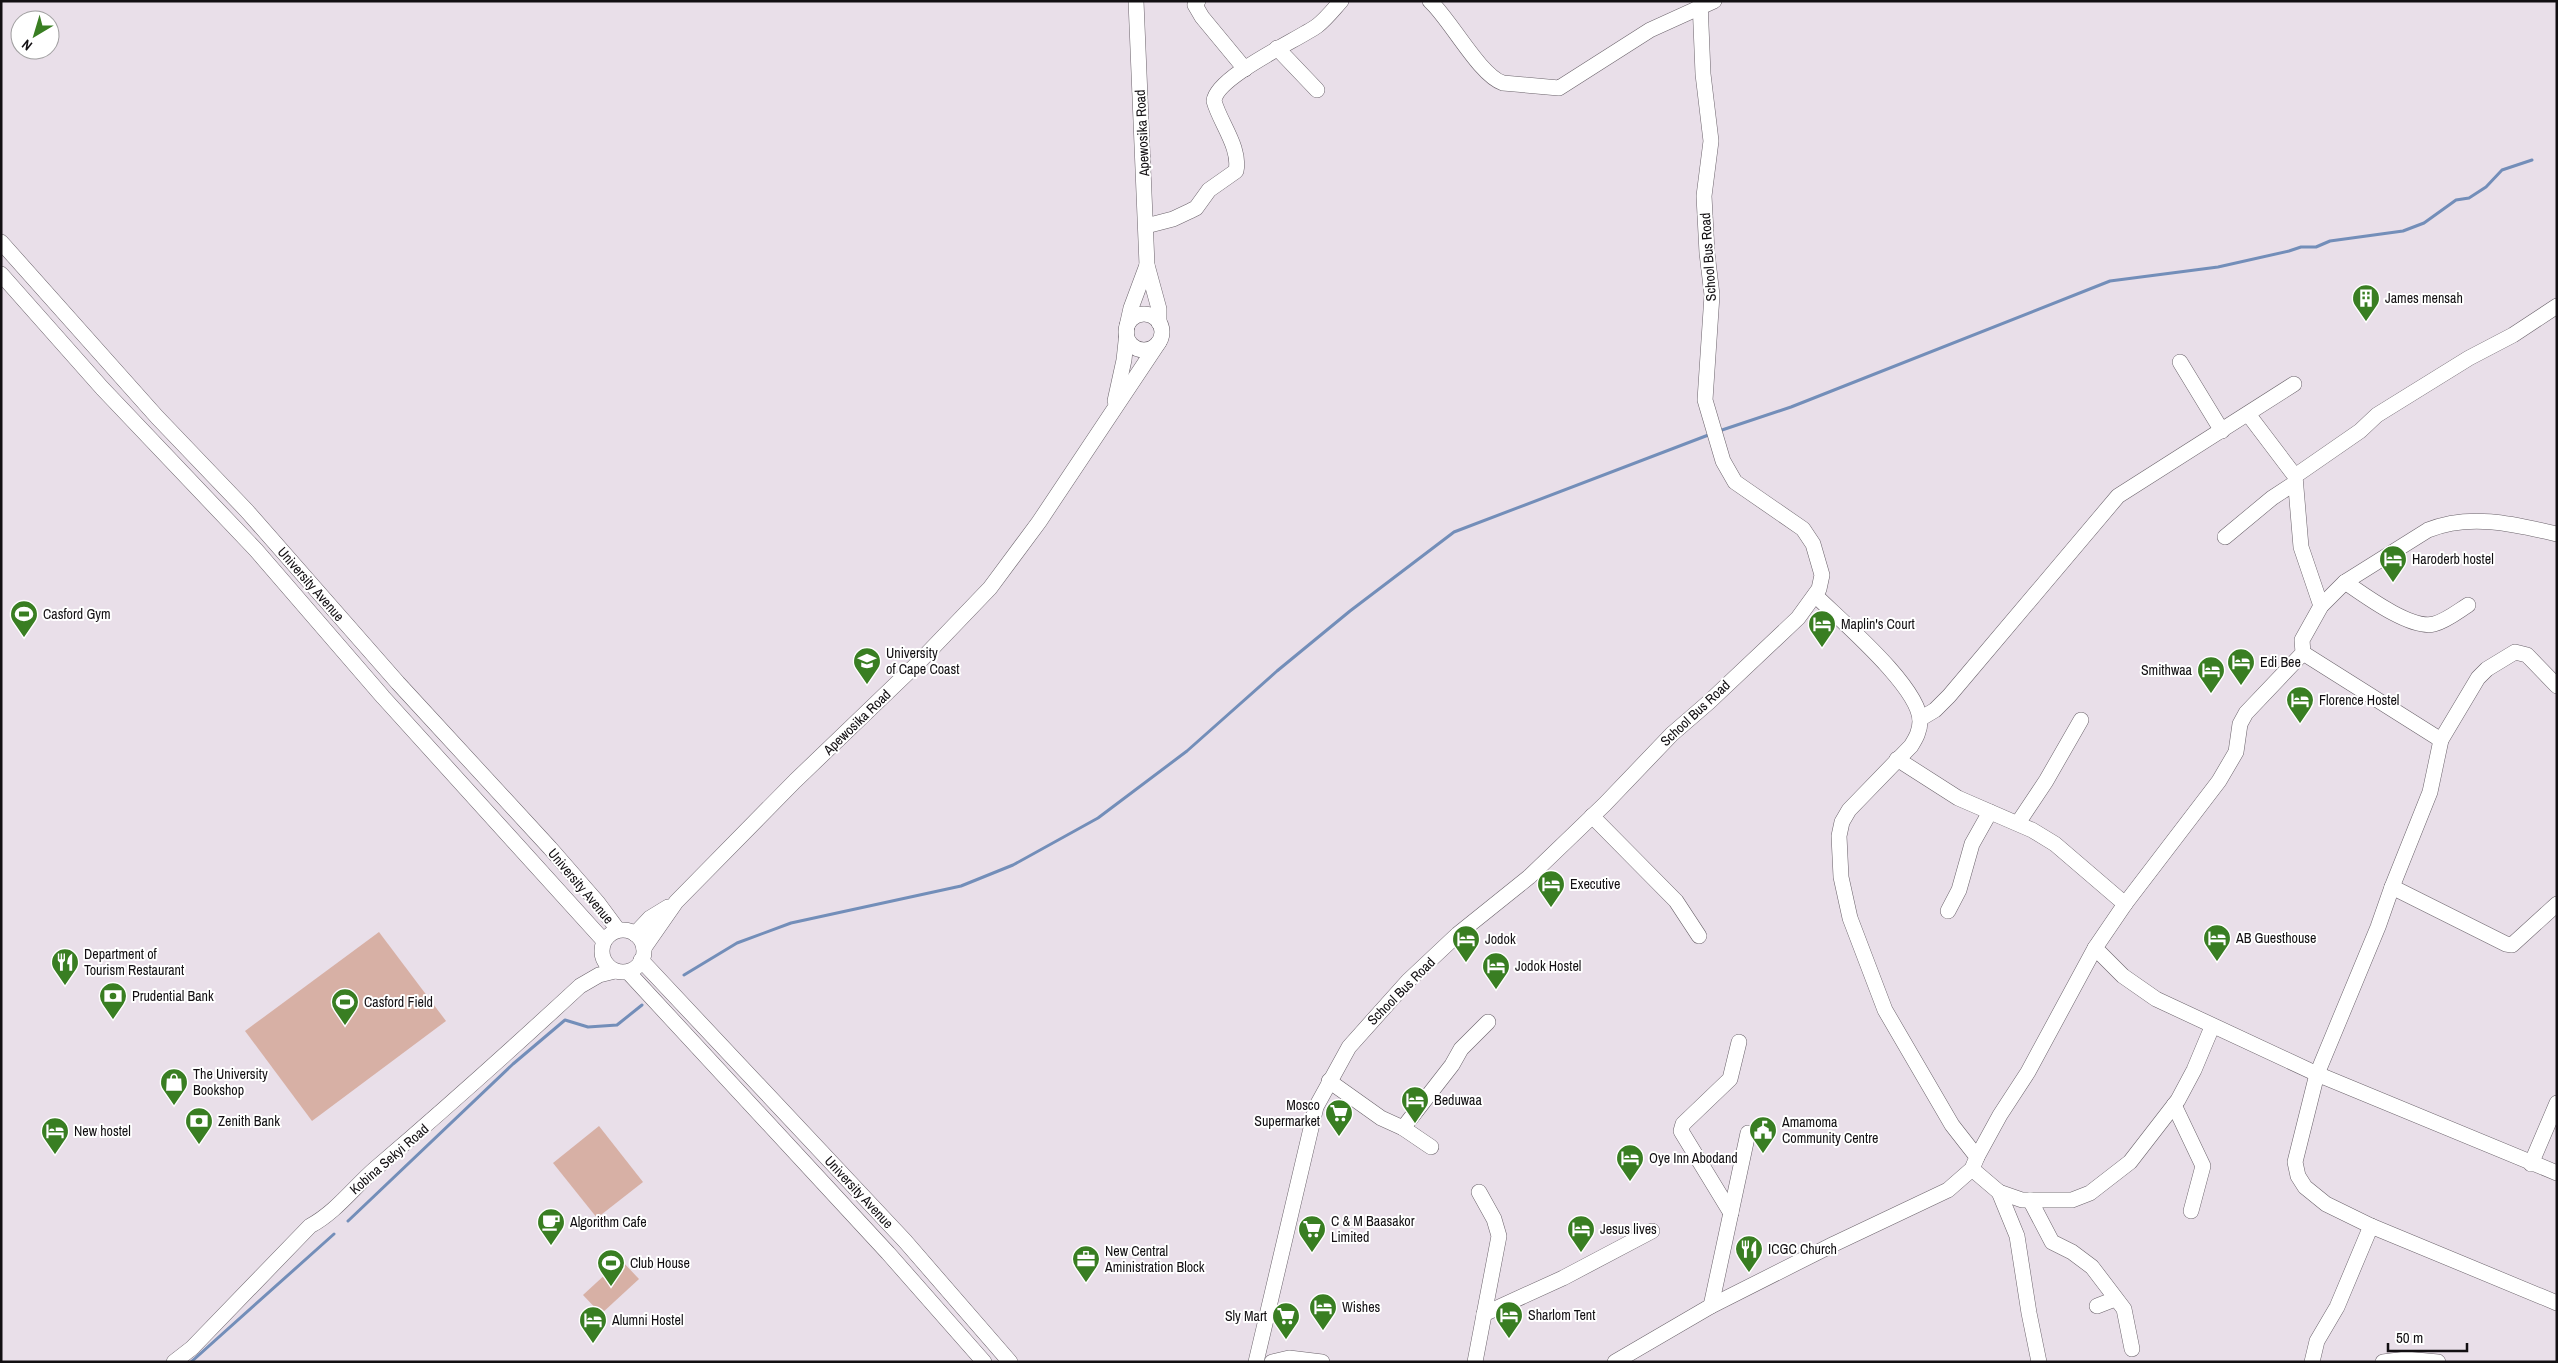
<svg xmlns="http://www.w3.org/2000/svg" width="2558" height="1363" viewBox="0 0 2558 1363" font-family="'Archivo Narrow',sans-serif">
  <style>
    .green { fill: #d7b0a5 }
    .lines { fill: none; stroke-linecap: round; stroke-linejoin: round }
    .stream { stroke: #738eb9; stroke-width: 3 }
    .minor-casing { stroke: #6b636b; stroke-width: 16 }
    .minor { stroke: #fff; stroke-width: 15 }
    .labels { text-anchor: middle; stroke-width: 4; stroke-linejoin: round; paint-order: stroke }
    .street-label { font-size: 14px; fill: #120f12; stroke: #fff }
    .poi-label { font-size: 14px; fill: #120f12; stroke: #fff; text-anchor: start }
  </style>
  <rect width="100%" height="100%" fill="#e9dfe9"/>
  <g class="green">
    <path d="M379,932L446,1021L312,1121L245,1031Z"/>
    <path d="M599,1126L643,1182L597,1218L553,1163Z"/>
    <path d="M621,1260L639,1279L601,1314L583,1295Z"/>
  </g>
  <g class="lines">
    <g class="stream">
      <path d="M1719,431L1791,407L2110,281L2218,267L2289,251L2301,247H2316L2330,241L2403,231L2424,223L2456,200L2469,198L2486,187L2502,170L2532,160"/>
      <path d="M684,975L737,943L791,923L961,886L1013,865L1098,818L1187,751L1277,671L1350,611L1454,532L1711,434"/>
      <path d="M348,1221L513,1064L565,1020L588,1027L617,1025L642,1005"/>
      <path d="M191,1362L334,1234"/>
    </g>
    <g class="minor-casing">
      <g id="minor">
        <path d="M1136,1L1147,265L1159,309V323"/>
        <path d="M1198,1L1195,5L1202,17L1245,69"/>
        <path d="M1430,1C1450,19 1480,76 1503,83L1559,88L1650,30L1714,1"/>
        <path d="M1277,48L1317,90"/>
        <path d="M1146,226L1173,219L1190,211L1196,208L1209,190L1236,171C1241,148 1220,123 1214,101C1216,77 1297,40 1317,26C1326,19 1333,10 1341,1"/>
        <path d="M1,242L157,417L247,511L398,683L550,848L598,903L618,930"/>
        <path d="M1,274L102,388L256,550L383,697L604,941"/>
        <circle cx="1144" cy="332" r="18"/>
        <path d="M1127,326L1131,308L1147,265"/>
        <path d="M2180,362L2222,431"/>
        <path d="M1115,401L1124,360L1127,332"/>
        <path d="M2248,414L2295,476L2301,547L2321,606"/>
        <path d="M2295,476L2360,431L2377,415L2469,358L2513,335L2557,306"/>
        <path d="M2557,534C2514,524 2470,513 2428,530L2345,582L2321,606L2302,640L2303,653L2246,713L2240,724L2236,752L2219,781L2125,904L2095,948L2123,976L2156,999L2317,1074L2378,927L2392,887L2430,792L2441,740L2478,678L2487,669L2515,652L2527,655L2557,686"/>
        <path d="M2225,537L2272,498L2295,483"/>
        <path d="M2345,582C2364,595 2411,630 2434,624C2446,621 2457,612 2468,605"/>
        <path d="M2303,653L2441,740"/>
        <path d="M1920,719L1935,710L1949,696L2118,496L2294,384"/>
        <path d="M1897,759L1958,798L2032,830L2055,844L2125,904"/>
        <path d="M1592,816L1676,901L1699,936"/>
        <path d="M2018,823L2046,781L2081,720"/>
        <path d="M2392,887L2506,944L2512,945L2557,904"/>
        <path d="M1948,911L1959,890L1972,844L1990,812"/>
        <circle cx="623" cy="951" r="21"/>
        <path d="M635,934L650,918L668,907"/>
        <path d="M644,948L676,902L795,781L920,661L990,588L1039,522L1159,342"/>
        <path d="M641,960L905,1241L1010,1362"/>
        <path d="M628,972L888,1253L984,1362"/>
        <path d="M1329,1081L1381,1118L1403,1128L1431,1147"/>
        <path d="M2174,1105L2203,1166L2191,1211"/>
        <path d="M1403,1128L1452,1065L1461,1049L1488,1022"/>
        <path d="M1977,1157L2000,1115L2028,1072L2095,948"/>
        <path d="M2531,1164L2557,1103"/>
        <path d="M1972,1169L1999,1192L2022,1200H2072L2090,1193L2130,1162L2178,1100L2194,1070L2212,1027"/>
        <path d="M2557,1173L2317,1074L2295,1162L2298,1176L2305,1187L2326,1204L2371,1226L2557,1303"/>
        <path d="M1999,1192L2017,1236L2029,1313L2039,1362"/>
        <path d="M2030,1200L2052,1242L2072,1252L2092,1267L2124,1309L2132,1349"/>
        <path d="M1731,1213L1681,1131L1683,1124L1730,1079L1739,1042"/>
        <path d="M1711,1306L1748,1133"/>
        <path d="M2097,1306L2115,1299"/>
        <path d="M1484,1314L1563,1278L1652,1231"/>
        <path d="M174,1362L192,1348L310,1226C336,1212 354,1187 376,1168C445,1109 513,1048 580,986L599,975L615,971"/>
        <path d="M1256,1362L1316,1107L1349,1047L1408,981L1458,934L1529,877L1605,804L1672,734L1709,702L1798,618L1819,589L1822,575L1813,544L1803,529L1735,482L1723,461L1705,400L1712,295L1707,253L1704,196L1711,141L1703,74L1700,1"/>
        <path d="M1272,1362L1289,1358L1322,1362"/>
        <path d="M1475,1362L1499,1236L1494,1219L1479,1192"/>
        <path d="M1615,1362L1711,1306L1834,1244L1948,1190L1972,1169L1977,1157L1952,1125L1885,1010L1850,918L1841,877L1839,836L1842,822L1849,810L1911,746C1916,738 1920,731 1920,721C1920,687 1839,619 1815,595"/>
        <path d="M2312,1362L2317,1341L2337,1307L2371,1226"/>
        <path d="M2383,1362L2406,1359L2438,1362"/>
      </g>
    </g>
    <use href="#minor" class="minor"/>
  </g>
  <defs>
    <g id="building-pin" transform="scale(1.4375)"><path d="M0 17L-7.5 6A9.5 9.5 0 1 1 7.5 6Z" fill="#397e22" stroke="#fff"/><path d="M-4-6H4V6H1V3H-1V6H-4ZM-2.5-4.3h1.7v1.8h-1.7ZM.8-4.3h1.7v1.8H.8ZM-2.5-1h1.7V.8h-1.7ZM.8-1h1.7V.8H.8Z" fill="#fff"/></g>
    <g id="hotel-pin" transform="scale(1.4375)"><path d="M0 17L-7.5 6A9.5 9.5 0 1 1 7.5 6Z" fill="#397e22" stroke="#fff"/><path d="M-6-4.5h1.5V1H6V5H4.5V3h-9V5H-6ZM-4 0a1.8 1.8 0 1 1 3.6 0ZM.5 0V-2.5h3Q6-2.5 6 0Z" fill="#fff"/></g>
    <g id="stadium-pin" transform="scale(1.4375)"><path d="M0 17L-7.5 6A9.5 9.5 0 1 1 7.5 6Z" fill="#397e22" stroke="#fff"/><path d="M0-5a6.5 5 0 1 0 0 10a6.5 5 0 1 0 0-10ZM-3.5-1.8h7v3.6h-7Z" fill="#fff"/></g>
    <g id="university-pin" transform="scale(1.4375)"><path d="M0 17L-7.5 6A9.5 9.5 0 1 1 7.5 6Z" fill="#397e22" stroke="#fff"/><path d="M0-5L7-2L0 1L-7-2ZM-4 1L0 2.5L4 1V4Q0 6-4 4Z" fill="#fff"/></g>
    <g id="restaurant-pin" transform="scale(1.4375)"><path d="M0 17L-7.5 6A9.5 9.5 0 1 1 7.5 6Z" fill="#397e22" stroke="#fff"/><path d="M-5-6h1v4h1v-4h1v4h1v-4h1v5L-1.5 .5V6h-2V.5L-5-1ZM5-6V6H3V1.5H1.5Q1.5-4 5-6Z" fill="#fff"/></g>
    <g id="bank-pin" transform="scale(1.4375)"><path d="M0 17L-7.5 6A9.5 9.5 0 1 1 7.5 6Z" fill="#397e22" stroke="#fff"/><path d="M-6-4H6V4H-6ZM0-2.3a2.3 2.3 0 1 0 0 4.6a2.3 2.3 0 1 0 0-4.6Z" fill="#fff"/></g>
    <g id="shop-pin" transform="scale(1.4375)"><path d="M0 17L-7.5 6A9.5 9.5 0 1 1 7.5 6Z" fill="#397e22" stroke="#fff"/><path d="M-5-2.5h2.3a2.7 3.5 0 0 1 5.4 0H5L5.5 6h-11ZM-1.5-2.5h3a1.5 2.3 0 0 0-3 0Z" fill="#fff"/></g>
    <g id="supermarket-pin" transform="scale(1.4375)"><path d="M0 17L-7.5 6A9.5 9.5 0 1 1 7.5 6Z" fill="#397e22" stroke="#fff"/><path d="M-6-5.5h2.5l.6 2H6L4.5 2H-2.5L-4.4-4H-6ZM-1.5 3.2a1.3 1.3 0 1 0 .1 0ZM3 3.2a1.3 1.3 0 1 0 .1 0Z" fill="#fff"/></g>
    <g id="civic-pin" transform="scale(1.4375)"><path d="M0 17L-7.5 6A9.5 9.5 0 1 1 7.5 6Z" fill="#397e22" stroke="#fff"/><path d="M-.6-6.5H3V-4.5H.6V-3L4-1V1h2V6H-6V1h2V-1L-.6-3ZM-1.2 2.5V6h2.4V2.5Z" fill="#fff"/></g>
    <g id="cafe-pin" transform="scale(1.4375)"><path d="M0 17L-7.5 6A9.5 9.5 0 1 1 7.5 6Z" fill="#397e22" stroke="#fff"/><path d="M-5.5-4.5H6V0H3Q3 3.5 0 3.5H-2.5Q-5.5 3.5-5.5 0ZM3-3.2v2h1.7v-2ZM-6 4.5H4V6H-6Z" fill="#fff"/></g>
    <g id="office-pin" transform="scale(1.4375)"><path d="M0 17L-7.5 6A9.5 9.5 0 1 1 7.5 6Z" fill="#397e22" stroke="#fff"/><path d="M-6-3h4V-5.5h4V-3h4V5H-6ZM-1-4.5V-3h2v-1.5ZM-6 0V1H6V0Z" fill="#fff"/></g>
  </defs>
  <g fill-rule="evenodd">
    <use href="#building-pin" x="2366" y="298"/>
    <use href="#hotel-pin" x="2393" y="559"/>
    <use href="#stadium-pin" x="24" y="614"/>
    <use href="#hotel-pin" x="1822" y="624"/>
    <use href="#university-pin" x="867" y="661"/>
    <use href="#hotel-pin" x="2241" y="662"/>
    <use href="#hotel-pin" x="2211" y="670"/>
    <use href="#hotel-pin" x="2300" y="700"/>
    <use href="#hotel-pin" x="1551" y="884"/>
    <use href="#hotel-pin" x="2217" y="938"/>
    <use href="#hotel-pin" x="1466" y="939"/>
    <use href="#restaurant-pin" x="65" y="962"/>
    <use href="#hotel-pin" x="1496" y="966"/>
    <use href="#bank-pin" x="113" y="996"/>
    <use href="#stadium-pin" x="345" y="1002"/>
    <use href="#shop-pin" x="174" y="1082"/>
    <use href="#hotel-pin" x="1415" y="1100"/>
    <use href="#supermarket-pin" x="1339" y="1113"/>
    <use href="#bank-pin" x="199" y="1121"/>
    <use href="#civic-pin" x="1763" y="1130"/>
    <use href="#hotel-pin" x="55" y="1131"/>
    <use href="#hotel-pin" x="1630" y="1158"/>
    <use href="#cafe-pin" x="551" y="1222"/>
    <use href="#supermarket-pin" x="1312" y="1229"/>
    <use href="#hotel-pin" x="1581" y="1229"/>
    <use href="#restaurant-pin" x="1749" y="1249"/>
    <use href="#office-pin" x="1086" y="1259"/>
    <use href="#stadium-pin" x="611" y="1263"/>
    <use href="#hotel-pin" x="1323" y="1307"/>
    <use href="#hotel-pin" x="1509" y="1315"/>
    <use href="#supermarket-pin" x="1286" y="1316"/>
    <use href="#hotel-pin" x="593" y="1320"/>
  </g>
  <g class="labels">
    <g class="street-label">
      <text transform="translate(1142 133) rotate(-93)" y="5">Apewosika Road</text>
      <text transform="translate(1708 257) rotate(-94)" y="5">School Bus Road</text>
      <text transform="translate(311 584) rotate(49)" y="5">University Avenue</text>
      <text transform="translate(1695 713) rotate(-43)" y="5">School Bus Road</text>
      <text transform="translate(857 722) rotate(-44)" y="5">Apewosika Road</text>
      <text transform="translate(581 886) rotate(50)" y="5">University Avenue</text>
      <text transform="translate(1401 991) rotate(-45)" y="5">School Bus Road</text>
      <text transform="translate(389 1159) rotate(-41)" y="5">Kobina Sekyi Road</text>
      <text transform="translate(859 1192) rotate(47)" y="5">University Avenue</text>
    </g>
    <g class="poi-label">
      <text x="2385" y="303">James mensah</text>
      <text x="2412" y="564">Haroderb hostel</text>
      <text x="43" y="619">Casford Gym</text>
      <text x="1841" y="629">Maplin's Court</text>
      <text x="886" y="658">University<tspan x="886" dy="16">of Cape Coast</tspan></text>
      <text x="2260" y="667">Edi Bee</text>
      <text x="2192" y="675" text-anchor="end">Smithwaa</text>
      <text x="2319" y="705">Florence Hostel</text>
      <text x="1570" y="889">Executive</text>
      <text x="2236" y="943">AB Guesthouse</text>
      <text x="1485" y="944">Jodok</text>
      <text x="84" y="959">Department of<tspan x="84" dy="16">Tourism Restaurant</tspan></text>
      <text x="1515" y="971">Jodok Hostel</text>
      <text x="132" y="1001">Prudential Bank</text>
      <text x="364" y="1007">Casford Field</text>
      <text x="193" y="1079">The University<tspan x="193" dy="16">Bookshop</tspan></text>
      <text x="1434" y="1105">Beduwaa</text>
      <text x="1320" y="1110" text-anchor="end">Mosco<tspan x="1320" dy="16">Supermarket</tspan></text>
      <text x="218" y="1126">Zenith Bank</text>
      <text x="1782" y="1127">Amamoma<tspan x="1782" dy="16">Community Centre</tspan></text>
      <text x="74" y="1136">New hostel</text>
      <text x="1649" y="1163">Oye Inn Abodand</text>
      <text x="1331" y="1226">C &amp; M Baasakor<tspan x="1331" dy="16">Limited</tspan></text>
      <text x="570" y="1227">Algorithm Cafe</text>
      <text x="1600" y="1234">Jesus lives</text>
      <text x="1768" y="1254">ICGC Church</text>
      <text x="1105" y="1256">New Central<tspan x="1105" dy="16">Aministration Block</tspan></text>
      <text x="630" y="1268">Club House</text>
      <text x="1342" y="1312">Wishes</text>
      <text x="1528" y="1320">Sharlom Tent</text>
      <text x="1267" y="1321" text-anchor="end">Sly Mart</text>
      <text x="612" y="1325">Alumni Hostel</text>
    </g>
  </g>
  <rect width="2558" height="1363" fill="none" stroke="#120f12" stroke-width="5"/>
  <g transform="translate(35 35) rotate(218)"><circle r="24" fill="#ffffff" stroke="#a09fa0"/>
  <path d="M0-4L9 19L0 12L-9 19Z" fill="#397e22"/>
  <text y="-8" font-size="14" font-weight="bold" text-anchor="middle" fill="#120f12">N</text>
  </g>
  <path d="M2388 1343v8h79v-8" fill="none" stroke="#120f12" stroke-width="2.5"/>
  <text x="2396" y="1343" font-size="15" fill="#120f12" stroke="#ffffff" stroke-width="4" paint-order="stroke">50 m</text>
</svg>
